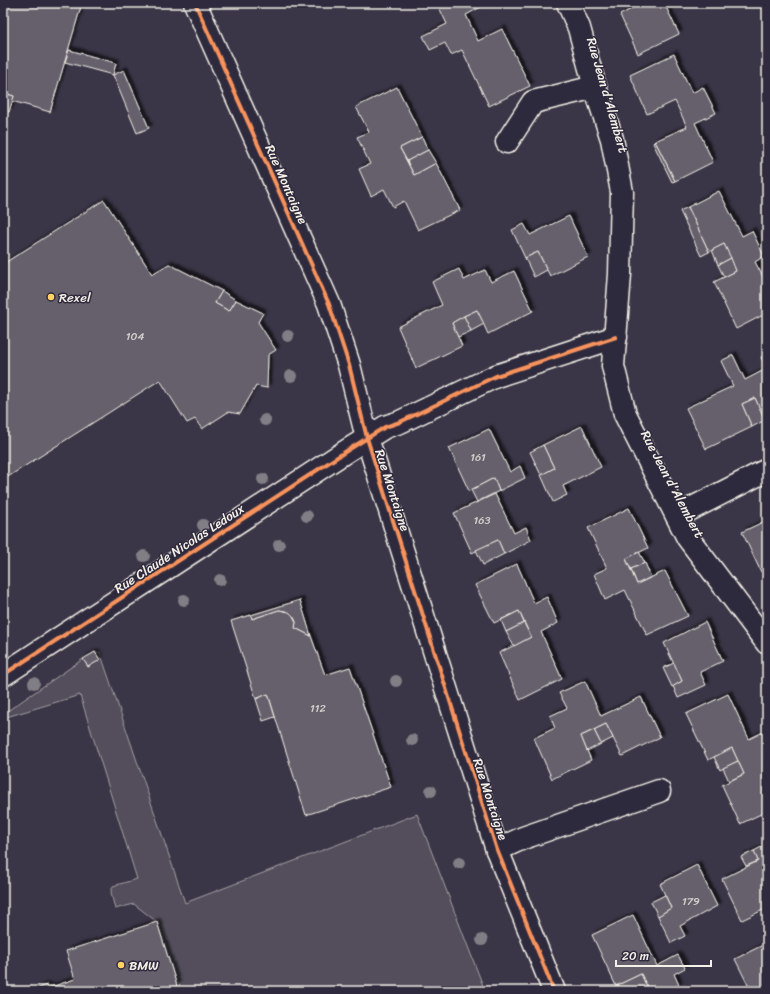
<svg xmlns="http://www.w3.org/2000/svg" width="770" height="994" viewBox="0 0 770 994" font-family="Sriracha,sans-serif">
  <style>
    .green { fill: #534e5c; stroke: #a4a0a2 }
    .building { fill: #65616c; stroke: #f4f1e8; filter: url(#shadow) }
    .lines { fill: none; stroke-linecap: round; stroke-linejoin: round }
    .minor-casing { stroke: #f4f1e8; stroke-width: 25 }
    .tertiary-casing { stroke: #f4f1e8; stroke-width: 25 }
    .minor { stroke: #2f2a3d; stroke-width: 22 }
    .tertiary { stroke: #2f2a3d; stroke-width: 22 }
    .cycleway-casing { stroke: #2f2a3d; stroke-width: 6 }
    .cycleway { stroke: #f8935d; stroke-width: 4 }
    .tree { fill: #827e85 }
    .poi-dot { fill: #ffd166; stroke: #2f2a3d; stroke-width: 1.5 }
    .labels { text-anchor: middle; stroke-width: 3; stroke-linejoin: round; paint-order: stroke }
    .number-label { font-size: 11px; fill: #d0cdc9 }
    .street-label { font-size: 13px; fill: #f4f1e8; stroke: #2f2a3d }
    .poi-label { font-size: 13px; fill: #f4f1e8; stroke: #2f2a3d; text-anchor: start }
  </style>
  <defs>
    <filter id="shadow"><feDropShadow dx="3.5" dy="-3.5" stdDeviation="1" flood-color="#0009"/></filter>
  </defs>
  <rect width="100%" height="100%" fill="#3b3647"/>
  <filter id="ink" filterUnits="userSpaceOnUse"><feTurbulence type="fractalNoise" baseFrequency=".025" numOctaves="2"/><feDisplacementMap in="SourceGraphic" scale="8" xChannelSelector="R" yChannelSelector="G"/><feConvolveMatrix kernelMatrix="1 2 1 2 8 2 1 2 1" color-interpolation-filters="sRGB"/></filter>
  <g filter="url(#ink)">
    <path class="green" d="M95,652H100L185,903L417,814L485,991H178L157,922L134,904L115,909L111,892L113,886L137,879L80,695L3,718V714L83,659L88,667L100,660Z"/>
    <g class="building">
      <path d="M3,3H82L50,112L12,101L14,96L3,93Z"/>
      <path d="M437,3H488L466,15L478,41L502,29L530,86L489,106L462,50L451,55L445,43L430,50L423,36L447,24Z"/>
      <path d="M642,3H664L679,34L638,54L620,15Z"/>
      <path d="M69,50L116,63L113,75L65,62Z"/>
      <path d="M674,54L692,93L703,87L716,113L695,123L713,162L675,181L655,141L687,127L675,101L647,114L630,75Z"/>
      <path d="M124,70L149,128L137,133L113,75Z"/>
      <path d="M397,87L422,137L400,148L414,175L436,163L460,210L418,230L404,201L393,207L384,189L371,196L359,169L370,164L357,137L369,132L356,107Z"/>
      <path d="M3,93L14,96L9,112L3,111Z"/>
      <path d="M422,137L428,150L407,161L400,148Z"/>
      <path d="M655,141L675,181L672,182L653,143Z"/>
      <path d="M428,150L436,163L414,175L407,161Z"/>
      <path d="M719,191L742,236L752,231L764,256L755,262L767,284V313L736,329L714,282L736,271L724,244L709,252L688,207Z"/>
      <path d="M104,200L152,274L169,264L222,291L215,303L229,311L236,300L263,313L258,322L276,350L268,355L267,388L256,386L240,414L228,412L202,429L195,419L187,423L160,380L3,480V264Z"/>
      <path d="M688,207L709,252L701,256L680,211Z"/>
      <path d="M569,216L588,257L550,276L538,252L525,258L512,230L524,224L530,235Z"/>
      <path d="M724,244L731,258L718,265L712,250Z"/>
      <path d="M538,252L547,270L534,277L525,258Z"/>
      <path d="M731,258L736,271L724,277L718,265Z"/>
      <path d="M459,269L464,280L485,270L491,282L514,271L533,311L488,334L477,310L464,316L452,323L462,346L416,368L398,327L442,305L432,282Z"/>
      <path d="M222,291L236,300L229,311L215,303Z"/>
      <path d="M477,310L484,324L471,331L464,316Z"/>
      <path d="M464,316L471,331L458,337L452,323Z"/>
      <path d="M733,355L745,380L766,369L761,357L767,355V420H765L755,398L742,404L752,427L706,449L686,408L733,386L721,361Z"/>
      <path d="M755,398L765,420L752,427L742,404Z"/>
      <path d="M582,426L601,467L563,486L567,495L553,502L541,475L554,468L543,445Z"/>
      <path d="M489,429L510,472L520,466L525,478L499,491L494,478L469,491L449,448Z"/>
      <path d="M543,445L554,468L541,475L530,452Z"/>
      <path d="M494,478L499,491L477,502L471,490Z"/>
      <path d="M495,494L514,533L526,527L531,540L504,554L498,540L472,553L454,513Z"/>
      <path d="M629,508L648,548L626,559L637,584L665,571L688,616L647,635L625,590L605,600L594,574L607,568L588,528Z"/>
      <path d="M767,520V569L761,572L742,532Z"/>
      <path d="M498,540L504,554L483,565L476,550Z"/>
      <path d="M639,552L645,563L631,569L626,559Z"/>
      <path d="M645,563L651,577L637,584L631,569Z"/>
      <path d="M517,564L534,603L547,597L558,623L541,632L562,679L520,700L499,653L531,637L519,611L494,623L475,585Z"/>
      <path d="M300,600L311,636L295,628L296,622L293,616L285,611L279,610L252,619L251,615Z"/>
      <path d="M279,610L289,612L293,616L296,622L295,628L311,636L325,675L350,667L391,787L306,815L268,694L256,699L231,621L251,615L252,619Z"/>
      <path d="M519,611L524,623L506,632L501,620Z"/>
      <path d="M705,622L723,661L700,672L706,685L678,698L673,686L682,681L664,643Z"/>
      <path d="M524,623L531,637L514,646L506,632Z"/>
      <path d="M95,652L100,660L88,667L83,659Z"/>
      <path d="M674,663L682,681L672,687L663,668Z"/>
      <path d="M585,681L601,716L641,697L660,737L622,756L606,724L581,736L591,760L552,779L534,738L555,728L550,716L567,708L559,693Z"/>
      <path d="M268,694L275,717L263,721L256,699Z"/>
      <path d="M728,694L749,739L767,730V763L763,765L767,775V811L740,824L722,785L744,774L732,748L708,760L686,714Z"/>
      <path d="M606,724L613,738L601,744L594,730Z"/>
      <path d="M594,730L601,744L587,751L581,736Z"/>
      <path d="M732,748L738,761L720,770L714,757Z"/>
      <path d="M738,761L744,774L729,781L723,768Z"/>
      <path d="M767,844V908L742,920L722,879L758,861L754,851Z"/>
      <path d="M754,851L758,861L746,866L741,857Z"/>
      <path d="M697,865L717,906L680,926L685,936L671,943L658,916L671,908L660,884Z"/>
      <path d="M665,895L671,908L658,916L651,902Z"/>
      <path d="M633,915L657,966L678,955L685,968L674,974L679,985L669,991H649L641,974L616,986L592,935Z"/>
      <path d="M157,922L177,986L162,991H34L36,989L47,985L48,988L75,979L66,951Z"/>
      <path d="M767,943V991H751L735,959Z"/>
      <path d="M641,974L647,987L639,991H621L618,985Z"/>
    </g>
    <g class="lines">
      <g class="minor-casing">
        <g id="minor">
          <path d="M568,3L579,28L595,87L612,139L622,192L620,274L613,366L625,414L688,538L767,643"/>
          <path d="M507,142L533,102L595,87"/>
          <path d="M677,516L767,470"/>
          <path d="M3,675L348,450L385,427L400,422L496,376L616,337"/>
          <path d="M497,850L523,838L659,791"/>
        </g>
      </g>
      <g class="tertiary-casing">
        <path id="tertiary" d="M195,3L329,304L349,365L367,438L497,850L554,991"/>
      </g>
      <use href="#minor" class="minor"/>
      <use href="#tertiary" class="tertiary"/>
      <g class="cycleway-casing">
        <g id="cycleway">
          <path d="M195,3L329,304L349,365L367,438L497,850L554,991"/>
          <path d="M3,675L348,450L385,427L400,422L496,376L616,337"/>
        </g>
      </g>
      <use href="#cycleway" class="cycleway"/>
    </g>
    <g class="tree">
      <circle cx="288" cy="336" r="6"/>
      <circle cx="291" cy="376" r="6"/>
      <circle cx="265" cy="420" r="6"/>
      <circle cx="263" cy="479" r="6"/>
      <circle cx="307" cy="516" r="6"/>
      <circle cx="203" cy="525" r="6"/>
      <circle cx="279" cy="545" r="6"/>
      <circle cx="144" cy="556" r="6"/>
      <circle cx="220" cy="580" r="6"/>
      <circle cx="184" cy="600" r="6"/>
      <circle cx="396" cy="681" r="6"/>
      <circle cx="34" cy="683" r="6"/>
      <circle cx="412" cy="740" r="6"/>
      <circle cx="431" cy="791" r="6"/>
      <circle cx="459" cy="863" r="6"/>
      <circle cx="482" cy="940" r="6"/>
    </g>
  </g>
  <g class="poi-dot">
    <circle cx="51" cy="297" r="4"/>
    <circle cx="121" cy="965" r="4"/>
  </g>
  <g class="labels">
    <g class="number-label">
      <text x="135" y="340">104</text>
      <text x="478" y="461">161</text>
      <text x="482" y="524">163</text>
      <text x="318" y="712">112</text>
      <text x="691" y="905">179</text>
    </g>
    <g class="street-label">
      <text transform="translate(608 95) rotate(74)" y="5">Rue Jean d'Alembert</text>
      <text transform="translate(287 184) rotate(66)" y="5">Rue Montaigne</text>
      <text transform="translate(673 484) rotate(62)" y="5">Rue Jean d'Alembert</text>
      <text transform="translate(393 490) rotate(72)" y="5">Rue Montaigne</text>
      <text transform="translate(179 548) rotate(-33)" y="5">Rue Claude Nicolas Ledoux</text>
      <text transform="translate(491 799) rotate(72)" y="5">Rue Montaigne</text>
    </g>
    <g class="poi-label">
      <text x="59" y="302">Rexel</text>
      <text x="129" y="970">BMW</text>
    </g>
  </g>
  <rect width="770" height="994" fill="none" stroke="#2f2a3d" stroke-width="16"/>
  <rect x="8" y="8" width="754" height="978" fill="none" stroke="#f4f1e8" stroke-width="1.5" filter="url(#ink)"/>
  <path d="M616 960v6h95v-6" fill="none" stroke="#f4f1e8" stroke-width="2"/>
  <text x="622" y="960" font-size="12" fill="#f4f1e8" stroke="#2f2a3d" stroke-width="3" paint-order="stroke">20 m</text>
</svg>
